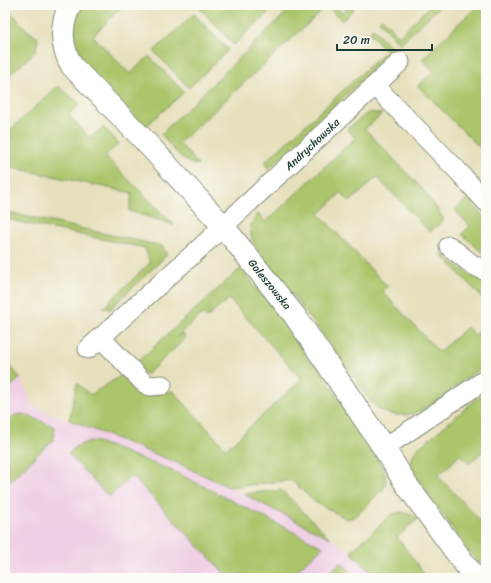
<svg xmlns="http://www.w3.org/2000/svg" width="491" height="583" viewBox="0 0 491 583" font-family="Sriracha,sans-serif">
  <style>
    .built { fill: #f0d0e4 }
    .green { fill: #abc56b; stroke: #658150 }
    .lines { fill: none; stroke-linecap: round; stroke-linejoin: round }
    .lane-casing { stroke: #838e78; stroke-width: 21 }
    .street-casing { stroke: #838e78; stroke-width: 24 }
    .lane { stroke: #fff; stroke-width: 19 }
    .street { stroke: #fff; stroke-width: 22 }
    .labels { text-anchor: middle; stroke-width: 3.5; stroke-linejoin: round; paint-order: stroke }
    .street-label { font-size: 11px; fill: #1f3d34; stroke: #fdfcf7 }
  </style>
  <rect width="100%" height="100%" fill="#fdfcf7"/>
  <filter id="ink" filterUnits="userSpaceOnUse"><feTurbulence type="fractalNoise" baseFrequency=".025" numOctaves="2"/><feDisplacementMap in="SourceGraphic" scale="8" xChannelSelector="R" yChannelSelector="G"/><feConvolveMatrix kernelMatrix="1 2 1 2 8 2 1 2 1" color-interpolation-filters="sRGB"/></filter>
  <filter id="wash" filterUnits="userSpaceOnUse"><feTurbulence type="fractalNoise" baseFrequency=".012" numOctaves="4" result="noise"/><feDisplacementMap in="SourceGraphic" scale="16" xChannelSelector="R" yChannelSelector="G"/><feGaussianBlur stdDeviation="0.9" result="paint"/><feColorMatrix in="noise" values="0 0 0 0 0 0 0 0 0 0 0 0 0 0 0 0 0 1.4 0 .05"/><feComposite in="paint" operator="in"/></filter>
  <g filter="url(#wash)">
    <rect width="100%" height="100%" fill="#e7e0bd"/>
    <path class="built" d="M5,361L21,378L32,406L175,462L243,494L330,538L351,552L376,578H5Z"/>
    <g class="green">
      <path d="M5,5L28,31L38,38L36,51L5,79V52L8,49L5,45Z"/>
      <path d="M82,5H124L93,36L130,74L149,56L184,92L144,128L76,59L73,27Z"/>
      <path d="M197,5H274L275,6L234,45Z"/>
      <path d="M294,5H335L342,13L350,5L354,9L342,21L327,6L179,143L198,164C184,167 170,144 161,134Z"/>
      <path d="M431,5H441L400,44L379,21L382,18L399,36Z"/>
      <path d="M478,5L486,14V154L418,86L434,71L422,59Z"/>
      <path d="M194,14L228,50L189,88L154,51Z"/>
      <path d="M373,28L393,50L269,169L264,163L386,51L369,32Z"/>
      <path d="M58,86L80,104L69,115L90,138L103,127L119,143L105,156L174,225L129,211L132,193L5,166V135Z"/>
      <path d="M370,112L382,114L365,129L424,191L444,219L430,232L377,177L350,202L341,193L319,214L388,287L383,292L439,352L467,327L475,335L486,325V366C463,377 431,412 406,415C398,416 387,414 380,410C368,403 350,371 341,359C313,321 283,283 254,245C249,232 249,224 258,214L266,222L355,138L347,129L365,115Z"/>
      <path d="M467,198L486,219V256L462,234L470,226L455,210Z"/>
      <path d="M5,212L162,246L167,255L110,309L103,308L150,263L145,248L5,219Z"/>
      <path d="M441,254L472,276L486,280V302Z"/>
      <path d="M241,268L320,369L380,462L385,474L386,481L383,489L355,517L347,519L315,502L291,480L229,487L175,462L69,420L77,383L90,395L124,374L144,396L173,391L226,449L302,379L229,299L207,318L202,314L177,337L182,334L186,338L146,375L135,364Z"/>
      <path d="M5,361L21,378L5,391Z"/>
      <path d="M486,391V448L469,464L460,455L438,476L486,527V556L478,564L413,473C410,463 411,458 416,450Z"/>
      <path d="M24,414L55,427L53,440L5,485V423L15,415Z"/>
      <path d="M90,441L98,442L173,471L323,547L288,578H247L241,574L237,578H223L226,575L132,476L109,497L68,454L75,447Z"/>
      <path d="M281,490L330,538L243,494Z"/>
      <path d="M401,512L409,514L418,519L397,537L427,578H376L351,552L392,514Z"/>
      <path d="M341,562L356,578H324Z"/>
    </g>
  </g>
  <g filter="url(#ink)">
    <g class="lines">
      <g class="lane-casing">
        <g id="lane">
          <path d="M375,86L458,171L486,202"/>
          <path d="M449,246L473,265L486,271"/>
          <path d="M100,337L144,383L150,386L162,385"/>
          <path d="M88,349L202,246L400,62"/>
          <path d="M384,448L486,379"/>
        </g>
      </g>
      <g class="street-casing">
        <path id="street" d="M70,5C60,26 60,45 72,66L143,139L223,226L295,316L384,448L406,484L475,578"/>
      </g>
      <use href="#lane" class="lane"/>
      <use href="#street" class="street"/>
    </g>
  </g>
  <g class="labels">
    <g class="street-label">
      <text transform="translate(312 144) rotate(-43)" y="4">Andrychowska</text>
      <text transform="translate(270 284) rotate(51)" y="4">Goleszowska</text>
    </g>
  </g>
  <rect width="491" height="583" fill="none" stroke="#fdfcf7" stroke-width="20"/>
  <path d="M337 44v6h95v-6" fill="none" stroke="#1f3d34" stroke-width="2"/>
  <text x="343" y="44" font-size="12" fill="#1f3d34" stroke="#fdfcf7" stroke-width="3" paint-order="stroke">20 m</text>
</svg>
